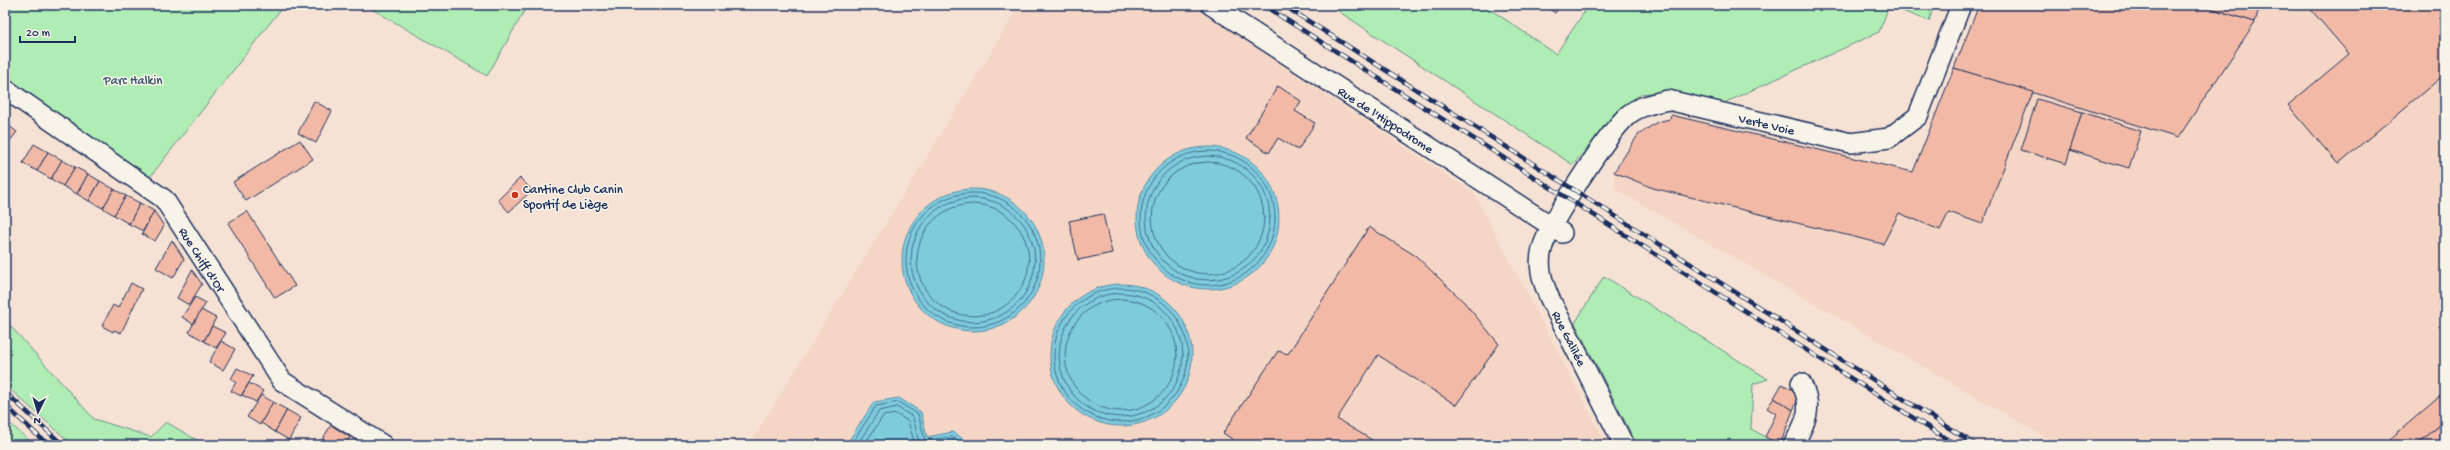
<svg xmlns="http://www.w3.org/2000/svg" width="2450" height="450" viewBox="0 0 2450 450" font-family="'Gochi Hand',sans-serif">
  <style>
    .built { fill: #f5d6c6 }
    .green { fill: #b0edb4; stroke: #668e89 }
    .water { fill: #7ecbdc; stroke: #568daa }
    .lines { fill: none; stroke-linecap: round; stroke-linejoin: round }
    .shore { stroke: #436d90; stroke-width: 1 }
    .building { fill: #f2baa6; stroke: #1b2f5e }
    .street-casing { stroke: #1b2f5e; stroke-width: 22 }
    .street { stroke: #f7f3e8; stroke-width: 19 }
    .rail-casing { stroke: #1b2f5e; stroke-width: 4.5 }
    .rail { stroke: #f7f3e8; stroke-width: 3; stroke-dasharray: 9; stroke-linecap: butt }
    .poi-dot { fill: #c8321e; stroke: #f7f3e8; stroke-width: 1.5 }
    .labels { text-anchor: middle; stroke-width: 3; stroke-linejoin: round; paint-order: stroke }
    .park-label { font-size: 13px; fill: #39556f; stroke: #f7f3e8 }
    .street-label { font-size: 13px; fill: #1b2f5e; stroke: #f7f3e8 }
    .poi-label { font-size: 13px; fill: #1b2f5e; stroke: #f7f3e8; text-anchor: start }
  </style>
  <rect width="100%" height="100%" fill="#f6e2d4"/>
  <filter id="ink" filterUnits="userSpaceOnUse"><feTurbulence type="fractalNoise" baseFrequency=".025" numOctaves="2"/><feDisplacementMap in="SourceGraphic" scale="8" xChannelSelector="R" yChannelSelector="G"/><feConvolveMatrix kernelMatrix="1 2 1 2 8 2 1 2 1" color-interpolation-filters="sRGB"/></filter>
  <g filter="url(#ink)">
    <g class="built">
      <path d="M1020,5H1192L1474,193L1607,445H749Z"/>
      <path d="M1979,5H2445V445H2059L1615,189L1614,172L1638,135L1657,122L1670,119L1671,115L1913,172Z"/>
    </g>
    <g class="green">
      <path d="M5,5H284L147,181L5,75Z"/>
      <path d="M365,5H528L487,76Z"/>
      <path d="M1329,5H1484L1556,54L1589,5H1934L1929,21L1889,6L1879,32L1724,103L1669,91L1641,94L1622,107L1573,165Z"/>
      <path d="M1604,276L1768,379L1753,384L1751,429L1777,443L1776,445H1637L1575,323Z"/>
      <path d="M5,320L94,419L151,437L166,422L205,445H73L5,385Z"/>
      <path d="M5,419L34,445H5Z"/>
    </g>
    <g class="water">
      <circle cx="1208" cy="218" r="71"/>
      <circle cx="973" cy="260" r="71"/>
      <circle cx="1121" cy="355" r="71"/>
      <path d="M899,398L921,412L927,437L953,432L972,445H846L874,402Z"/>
    </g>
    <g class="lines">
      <g class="shore">
        <circle cx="1208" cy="218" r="67"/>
        <circle cx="1208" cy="218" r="62"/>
        <circle cx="1208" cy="218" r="56"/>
        <circle cx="973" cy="260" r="67"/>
        <circle cx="973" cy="260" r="62"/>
        <circle cx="973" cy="260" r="56"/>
        <circle cx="1121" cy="355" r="67"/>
        <circle cx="1121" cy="355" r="62"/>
        <circle cx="1121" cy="355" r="56"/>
        <path d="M851,445L876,406L898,402L918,414L925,440L952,437L965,445"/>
        <path d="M857,445L879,411L897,407L913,417L918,439L924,445"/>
        <path d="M864,445L883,416L896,414L908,421L915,445"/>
      </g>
    </g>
    <g class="building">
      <path d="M1544,5H1560L1555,13Z"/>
      <path d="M1979,5H2200L2255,22L2178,138L1954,68Z"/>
      <path d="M2200,5H2260L2255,22Z"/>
      <path d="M2307,5H2445V74L2338,164L2288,105L2349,54Z"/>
      <path d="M1954,68L2033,92L1982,224L1949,212L1940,230L1899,213L1883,244L1653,188L1614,172L1638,135L1657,122L1670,119L1671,115L1913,172Z"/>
      <path d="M1278,86L1301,101L1295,111L1315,123L1298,150L1278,138L1269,153L1246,138Z"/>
      <path d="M2037,99L2082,112L2066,164L2021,150Z"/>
      <path d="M314,101L332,111L316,143L298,133Z"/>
      <path d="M2082,112L2141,131L2129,168L2070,150Z"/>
      <path d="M5,123L17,132L5,147Z"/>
      <path d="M300,140L313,159L246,201L233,182Z"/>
      <path d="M34,144L48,152L37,171L23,163Z"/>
      <path d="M48,152L62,160L51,179L37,171Z"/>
      <path d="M62,160L75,167L63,186L51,179Z"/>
      <path d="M75,167L88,174L77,194L63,186Z"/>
      <path d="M88,174L100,181L89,201L77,194Z"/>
      <path d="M520,178L532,190L509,212L498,200Z"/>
      <path d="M100,181L114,189L103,208L89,201Z"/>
      <path d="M2445,183V193L2440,187Z"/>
      <path d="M114,189L126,196L114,215L103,208Z"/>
      <path d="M126,196L140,203L129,224L114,215Z"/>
      <path d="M140,203L154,211L143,231L129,224Z"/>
      <path d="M154,211L164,226L155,241L142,234Z"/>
      <path d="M247,211L295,286L275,298L228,223Z"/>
      <path d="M1103,214L1112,253L1078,260L1069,221Z"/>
      <path d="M1369,227L1416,256L1464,302L1499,344L1456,405L1378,355L1337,419L1372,440L1369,445H1228L1232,439L1223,433L1278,351L1288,354Z"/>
      <path d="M172,240L184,259L173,278L156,268Z"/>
      <path d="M192,270L202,284L189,305L177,298Z"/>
      <path d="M131,283L142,289L121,333L114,330L113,332L102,326L113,305L118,308Z"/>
      <path d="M195,297L206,303L193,324L182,317Z"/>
      <path d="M201,310L216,318L204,341L189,332Z"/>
      <path d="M212,326L226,333L216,348L204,341Z"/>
      <path d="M221,341L235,349L223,370L209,362Z"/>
      <path d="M237,368L253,376L241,396L231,391L236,382L231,379Z"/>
      <path d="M249,383L263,391L256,402L242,395Z"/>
      <path d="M1782,384L1795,391L1798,399L1793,410L1774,398Z"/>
      <path d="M2445,392V421L2416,445H2383Z"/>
      <path d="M261,395L273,402L260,425L247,417Z"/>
      <path d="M1774,398L1793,410L1780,445L1765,437L1776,414L1767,408Z"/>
      <path d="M273,402L287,410L275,432L261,423Z"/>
      <path d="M287,410L301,418L289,440L275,432Z"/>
      <path d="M2445,421V445H2416Z"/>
      <path d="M331,425L350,437L345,445H319Z"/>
    </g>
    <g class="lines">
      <g class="street-casing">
        <g id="street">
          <path id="s1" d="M1211,5L1562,233"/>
          <path id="s2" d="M5,89L164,199L282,381L383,445"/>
          <path id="s3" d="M1624,445L1550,299C1543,283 1537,266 1542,249C1549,223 1608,133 1628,115C1639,106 1655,103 1668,100L1851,143L1889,138L1918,116L1961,5"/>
          <path d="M1793,445C1806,423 1814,407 1801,383"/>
        </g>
      </g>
      <use href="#street" class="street"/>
      <g class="rail-casing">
        <g id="rail">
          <path d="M1263,5L1956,445"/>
          <path d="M1283,5L1976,445"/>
          <path d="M5,392L63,445"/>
          <path d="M5,405L48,445"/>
        </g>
      </g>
      <use href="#rail" class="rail"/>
    </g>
  </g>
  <circle class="poi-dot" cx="515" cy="195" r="4"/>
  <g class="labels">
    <g class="park-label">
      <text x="133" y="84">Parc Halkin</text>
    </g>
    <g class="street-label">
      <text dy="5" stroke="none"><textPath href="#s1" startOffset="209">Rue de l'Hippodrome</textPath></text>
      <text dy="5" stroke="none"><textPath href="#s3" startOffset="520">Verte Voie</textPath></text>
      <text dy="5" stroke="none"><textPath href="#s2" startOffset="265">Rue Chiff d'Or</textPath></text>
      <text transform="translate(1570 338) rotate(63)" y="5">Rue Galilée</text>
    </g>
    <g class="poi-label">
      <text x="523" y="193">Cantine Club Canin<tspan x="523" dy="15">Sportif de Liège</tspan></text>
    </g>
  </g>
  <rect width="2450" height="450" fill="none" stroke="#f7f3e8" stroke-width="20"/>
  <rect x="10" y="10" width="2430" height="430" fill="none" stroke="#1b2f5e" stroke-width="1.5" filter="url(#ink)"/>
  <g transform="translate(38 412) rotate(185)" stroke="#f7f3e8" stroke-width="3" paint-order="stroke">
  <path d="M0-3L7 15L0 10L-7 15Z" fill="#1b2f5e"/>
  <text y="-6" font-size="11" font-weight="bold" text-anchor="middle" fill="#1b2f5e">N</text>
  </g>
  <path d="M20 36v6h55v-6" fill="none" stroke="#1b2f5e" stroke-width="2"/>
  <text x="26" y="36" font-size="12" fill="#1b2f5e" stroke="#f7f3e8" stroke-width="3" paint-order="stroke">20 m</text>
</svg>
